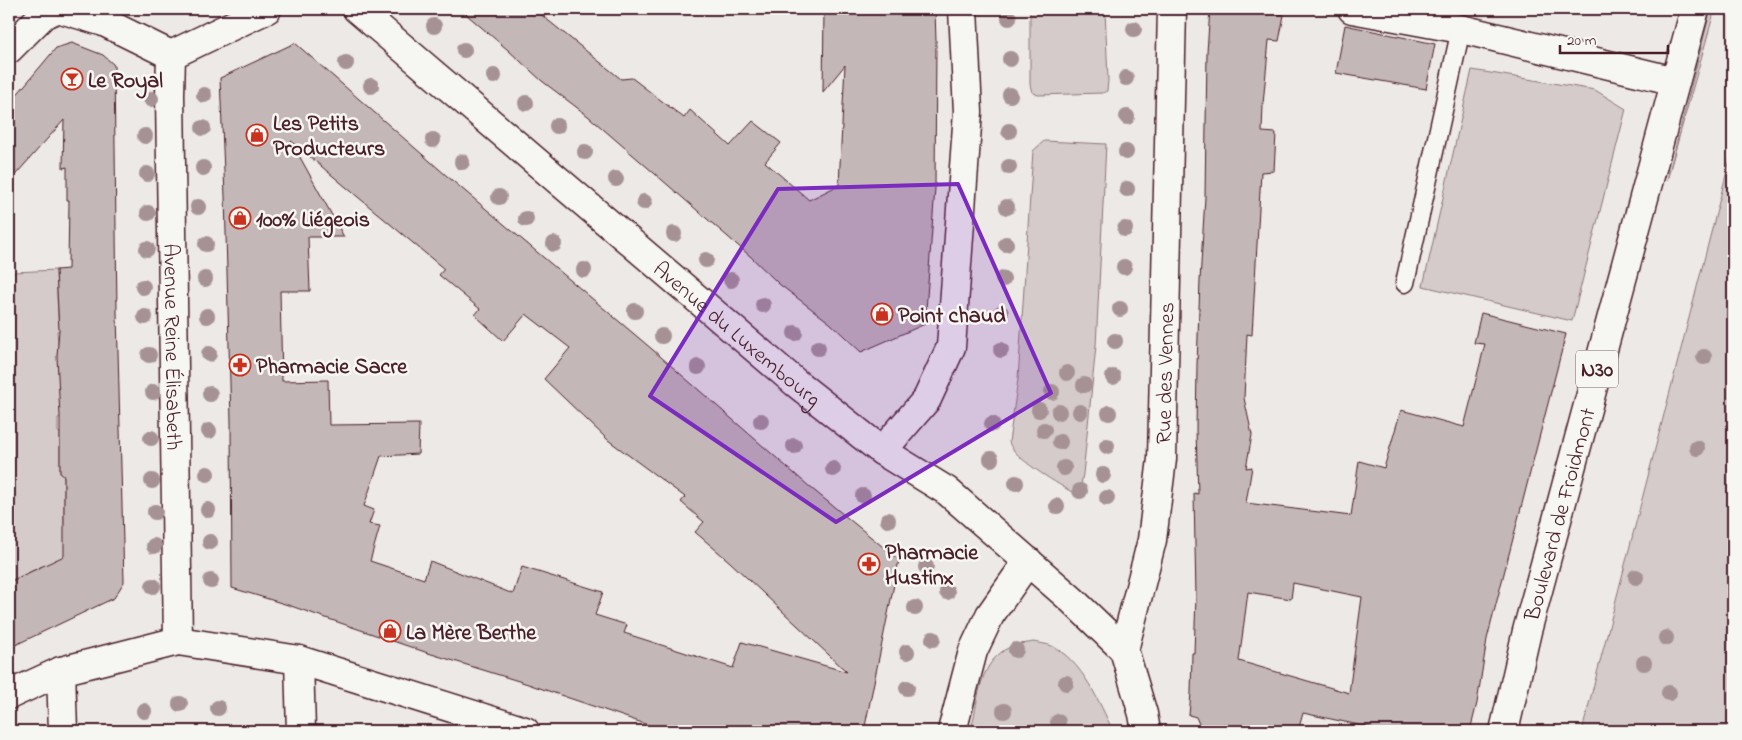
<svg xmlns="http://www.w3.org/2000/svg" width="1742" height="740" viewBox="0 0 1742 740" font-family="'Indie Flower',sans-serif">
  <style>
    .green { fill: #d4cbca; stroke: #8f757a }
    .building { fill: #c4b7b7; stroke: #4a1f2b; fill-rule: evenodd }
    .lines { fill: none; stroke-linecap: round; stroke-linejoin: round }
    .service-casing { stroke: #4a1f2b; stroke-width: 21 }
    .minor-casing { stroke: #4a1f2b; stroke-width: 31 }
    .tertiary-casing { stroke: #4a1f2b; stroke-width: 31 }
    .primary-casing { stroke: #4a1f2b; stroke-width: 31 }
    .service { stroke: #f6f6f2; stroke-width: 18 }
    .minor { stroke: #f6f6f2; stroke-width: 28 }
    .tertiary { stroke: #f6f6f2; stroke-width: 28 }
    .primary { stroke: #f6f6f2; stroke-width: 28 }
    .tree { fill: #a69295 }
    .marked { fill: #7b2cbf; fill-opacity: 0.2; stroke: #7b2cbf; stroke-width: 4; stroke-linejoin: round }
    .labels { text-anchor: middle; stroke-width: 5; stroke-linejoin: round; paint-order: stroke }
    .shield { fill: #f6f6f2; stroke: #7e6067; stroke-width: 1 }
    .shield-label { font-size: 21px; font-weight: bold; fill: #4a1f2b }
    .poi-label { font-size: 22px; font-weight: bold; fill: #4a1f2b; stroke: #f6f6f2; text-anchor: start }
    .street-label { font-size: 22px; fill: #4a1f2b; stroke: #f6f6f2 }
  </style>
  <rect width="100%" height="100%" fill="#ece9e6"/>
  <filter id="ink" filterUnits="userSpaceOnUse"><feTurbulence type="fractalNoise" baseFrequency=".02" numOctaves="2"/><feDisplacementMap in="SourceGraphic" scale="10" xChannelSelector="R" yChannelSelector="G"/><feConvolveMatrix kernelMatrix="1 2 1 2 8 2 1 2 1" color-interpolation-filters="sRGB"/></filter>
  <g filter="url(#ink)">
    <g class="green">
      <path d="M1030,9H1105L1108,80L1107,91L1103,93L1038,95L1032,92L1030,85Z"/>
      <path d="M1711,9H1715L1667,180Z"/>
      <path d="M1472,70L1595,90L1626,109L1572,321L1423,286Z"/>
      <path d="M1044,141L1106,144L1096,346L1083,474L1081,485L1076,492L1070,491C1054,481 1014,459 1009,442L1018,379L1033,151Z"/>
      <path d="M1733,148V731H1582Z"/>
      <path d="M56,270L58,318L60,330L57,331L63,416L58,418V432L60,433V473L64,475V524L72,563L47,574L42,566L13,580V582L9,584V286L14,272Z"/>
      <path d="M1033,642C1039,643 1047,644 1052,646C1083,662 1099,702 1113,731H1047L972,726C979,696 979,662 1010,647C1016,643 1026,644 1033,642Z"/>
    </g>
    <g class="building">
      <path d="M460,9H534L621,79L632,78L684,118L690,110L730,146L753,121L781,143L765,162L809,200L839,185L845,65L823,92L824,9H935L936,42L935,188L925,324L861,352L830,323L779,284L750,256L588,116L542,81L508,50Z"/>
      <path d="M1210,9H1252L1284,15L1279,41L1269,40L1263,104L1262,132L1276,133L1274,171L1261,172L1252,335L1247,334L1244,398L1252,435L1246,468L1252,467L1246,503L1351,516L1359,461L1384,468L1401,410L1464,427L1485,344L1474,343L1481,313L1566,334L1487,639L1477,703L1470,731H1372L1373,728L1303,713L1298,731H1254L1223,724L1221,731H1202L1196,717L1189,715L1191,693L1192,653H1194L1196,597L1194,493L1198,494L1196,430L1197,365L1200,281L1205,197L1207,52ZM1293,583L1362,597L1349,693L1239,661L1248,592L1291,599Z"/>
      <path d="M1345,25L1435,44L1426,89L1336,73Z"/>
      <path d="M72,43L103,55L114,65L117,313L124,582L114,598L9,648V582L64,556V476L60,473V416L57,356L59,330L56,270L68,269L69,200H67V167L63,168L64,120L9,182V104L56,48Z"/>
      <path d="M295,43L447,176L653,350L811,488L899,560L864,731H666L525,683L425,652L288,605L232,588L231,421L225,196L220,78ZM291,141L444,269L439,275L480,309L475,315L503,341L526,314L570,348L544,379L608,440L685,497L681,502L704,522L695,532L730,562L847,672L742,642L733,668L624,633L627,625L595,615L603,592L522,567L513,594L430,561L424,579L370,561L380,526L369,524L374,510L364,506L381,456L418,454L419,424L329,425L328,380L282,381L280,291H310L308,237H344Z"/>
    </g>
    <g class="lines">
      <g class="service-casing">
        <path id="service" d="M1405,283L1461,29"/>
      </g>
      <g class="minor-casing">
        <g id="minor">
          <path d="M61,9L104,22L171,55L267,9"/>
          <path d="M1352,9L1461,29L1675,81"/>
          <path d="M9,49L43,15L56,9"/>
          <path id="s1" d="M171,55L170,95L178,641"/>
          <path d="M299,660L301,731"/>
          <path d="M61,671L63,731"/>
          <path d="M9,695L61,671L178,641L299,660L525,731"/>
          <path d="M952,731L973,651L990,615L1028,561"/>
        </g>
      </g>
      <g class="tertiary-casing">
        <g id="tertiary">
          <path id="s2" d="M357,9L796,383L882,451L947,491L1072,600L1124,650"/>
          <path d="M882,451L927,399L951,347L968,112L963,9"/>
          <path id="s3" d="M1146,731L1143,714L1124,650L1152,540L1162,459L1172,9"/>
        </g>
      </g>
      <g class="primary-casing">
        <g id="primary">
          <path id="s4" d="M1504,731L1527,631L1695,9"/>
        </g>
      </g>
      <use href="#service" class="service"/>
      <use href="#minor" class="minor"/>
      <use href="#tertiary" class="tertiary"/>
      <use href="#primary" class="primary"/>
    </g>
    <g class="tree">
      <circle cx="1009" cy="18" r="8"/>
      <circle cx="434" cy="26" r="8"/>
      <circle cx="1134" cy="29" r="8"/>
      <circle cx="464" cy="50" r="8"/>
      <circle cx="1010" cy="59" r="8"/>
      <circle cx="346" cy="63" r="8"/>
      <circle cx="494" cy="76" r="8"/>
      <circle cx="1126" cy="78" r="8"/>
      <circle cx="371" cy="86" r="8"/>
      <circle cx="204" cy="95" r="8"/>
      <circle cx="1010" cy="95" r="8"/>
      <circle cx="151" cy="99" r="8"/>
      <circle cx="526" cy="103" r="8"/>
      <circle cx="1127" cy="117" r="8"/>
      <circle cx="557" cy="126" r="8"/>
      <circle cx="203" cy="128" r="8"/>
      <circle cx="1009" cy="131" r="8"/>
      <circle cx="145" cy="136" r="8"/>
      <circle cx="433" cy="140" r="8"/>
      <circle cx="585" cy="152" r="8"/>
      <circle cx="1126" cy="152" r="8"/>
      <circle cx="462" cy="162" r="8"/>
      <circle cx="1009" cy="167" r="8"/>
      <circle cx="203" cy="168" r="8"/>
      <circle cx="147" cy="174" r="8"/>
      <circle cx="616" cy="179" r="8"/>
      <circle cx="1127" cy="189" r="8"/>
      <circle cx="499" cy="197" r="8"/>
      <circle cx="644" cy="202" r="8"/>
      <circle cx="198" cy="207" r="8"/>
      <circle cx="1007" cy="207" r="8"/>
      <circle cx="148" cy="213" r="8"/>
      <circle cx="526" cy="219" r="8"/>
      <circle cx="1125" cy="229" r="8"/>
      <circle cx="674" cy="234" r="8"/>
      <circle cx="206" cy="244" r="8"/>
      <circle cx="554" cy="244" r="8"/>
      <circle cx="1006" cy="244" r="8"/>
      <circle cx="147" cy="249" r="8"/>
      <circle cx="706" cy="260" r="8"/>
      <circle cx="1124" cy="267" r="8"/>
      <circle cx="584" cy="270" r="8"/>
      <circle cx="205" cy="279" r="8"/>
      <circle cx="1003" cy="279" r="8"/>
      <circle cx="731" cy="280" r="8"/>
      <circle cx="143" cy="287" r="8"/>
      <circle cx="763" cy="305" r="8"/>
      <circle cx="1120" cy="309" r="8"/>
      <circle cx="635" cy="311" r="8"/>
      <circle cx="1001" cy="313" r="8"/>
      <circle cx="207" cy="316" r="8"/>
      <circle cx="145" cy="317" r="8"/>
      <circle cx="795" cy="333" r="8"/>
      <circle cx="662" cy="336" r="8"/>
      <circle cx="1115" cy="341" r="8"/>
      <circle cx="818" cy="348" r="8"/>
      <circle cx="1001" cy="350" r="8"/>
      <circle cx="209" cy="354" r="8"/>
      <circle cx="149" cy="355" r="8"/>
      <circle cx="1704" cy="357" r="8"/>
      <circle cx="698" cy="367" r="8"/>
      <circle cx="1067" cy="373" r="8"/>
      <circle cx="1113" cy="377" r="8"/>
      <circle cx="1084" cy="385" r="8"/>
      <circle cx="153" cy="392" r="8"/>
      <circle cx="1052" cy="392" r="8"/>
      <circle cx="210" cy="394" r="8"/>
      <circle cx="1039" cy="410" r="8"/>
      <circle cx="1059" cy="412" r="8"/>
      <circle cx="1080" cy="412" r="8"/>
      <circle cx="1109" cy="413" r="8"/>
      <circle cx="761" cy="421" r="8"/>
      <circle cx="992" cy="424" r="8"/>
      <circle cx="1044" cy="430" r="8"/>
      <circle cx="209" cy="431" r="8"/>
      <circle cx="151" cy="438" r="8"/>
      <circle cx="1060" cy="442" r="8"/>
      <circle cx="794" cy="446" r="8"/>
      <circle cx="1107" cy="446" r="8"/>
      <circle cx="1697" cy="448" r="8"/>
      <circle cx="991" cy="459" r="8"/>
      <circle cx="1064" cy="468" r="8"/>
      <circle cx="833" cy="469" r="8"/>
      <circle cx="207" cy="474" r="8"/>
      <circle cx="1103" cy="475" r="8"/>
      <circle cx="152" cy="481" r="8"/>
      <circle cx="1016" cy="483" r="8"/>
      <circle cx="1080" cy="491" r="8"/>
      <circle cx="863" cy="496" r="8"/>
      <circle cx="1107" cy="498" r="8"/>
      <circle cx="1057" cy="506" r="8"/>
      <circle cx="208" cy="510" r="8"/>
      <circle cx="155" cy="512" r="8"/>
      <circle cx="888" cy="520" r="8"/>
      <circle cx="210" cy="542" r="8"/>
      <circle cx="154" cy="546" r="8"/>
      <circle cx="926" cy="567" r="8"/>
      <circle cx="1636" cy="577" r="8"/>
      <circle cx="211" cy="581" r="8"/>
      <circle cx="153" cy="586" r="8"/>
      <circle cx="947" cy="592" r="8"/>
      <circle cx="915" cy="608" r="8"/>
      <circle cx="1666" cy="638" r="8"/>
      <circle cx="933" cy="639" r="8"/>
      <circle cx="1016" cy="650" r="8"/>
      <circle cx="907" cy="652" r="8"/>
      <circle cx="1644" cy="663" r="8"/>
      <circle cx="1066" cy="683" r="8"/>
      <circle cx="907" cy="688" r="8"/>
      <circle cx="1669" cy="693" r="8"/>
      <circle cx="180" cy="704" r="8"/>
      <circle cx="218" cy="708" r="8"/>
      <circle cx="144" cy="711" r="8"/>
      <circle cx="1004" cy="711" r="8"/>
      <circle cx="1058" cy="722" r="8"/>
    </g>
  </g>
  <path class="marked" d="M958,184L1051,393L836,522L650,396L778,189Z"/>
  <defs>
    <g id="bar-ring" transform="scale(1.125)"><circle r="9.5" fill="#f6f6f2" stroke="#c8321e" stroke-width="1.5"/><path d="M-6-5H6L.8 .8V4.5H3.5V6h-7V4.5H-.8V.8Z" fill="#c8321e"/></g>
    <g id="shop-ring" transform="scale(1.125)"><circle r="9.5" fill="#f6f6f2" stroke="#c8321e" stroke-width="1.5"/><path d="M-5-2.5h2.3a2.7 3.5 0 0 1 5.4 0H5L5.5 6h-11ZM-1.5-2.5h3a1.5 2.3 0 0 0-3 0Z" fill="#c8321e"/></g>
    <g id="pharmacy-ring" transform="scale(1.125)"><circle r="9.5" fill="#f6f6f2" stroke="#c8321e" stroke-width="1.5"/><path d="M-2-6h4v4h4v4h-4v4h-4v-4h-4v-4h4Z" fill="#c8321e"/></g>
  </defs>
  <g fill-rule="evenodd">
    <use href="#bar-ring" x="72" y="79"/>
    <use href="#shop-ring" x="257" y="135"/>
    <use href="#shop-ring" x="240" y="218"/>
    <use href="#shop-ring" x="882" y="314"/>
    <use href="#pharmacy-ring" x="240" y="365"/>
    <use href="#pharmacy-ring" x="869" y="564"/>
    <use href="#shop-ring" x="390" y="631"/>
  </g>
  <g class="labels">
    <rect class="shield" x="1576" y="350.5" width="42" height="37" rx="4"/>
    <g class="shield-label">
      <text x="1597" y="376">N30</text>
    </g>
    <g class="poi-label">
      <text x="88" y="87">Le Royal</text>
      <text x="273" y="130">Les Petits<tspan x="273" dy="25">Producteurs</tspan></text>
      <text x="256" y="226">100% Liégeois</text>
      <text x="898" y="322">Point chaud</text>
      <text x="256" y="373">Pharmacie Sacre</text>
      <text x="885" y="559">Pharmacie<tspan x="885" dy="25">Hustinx</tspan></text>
      <text x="406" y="639">La Mère Berthe</text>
    </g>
    <g class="street-label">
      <text dy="8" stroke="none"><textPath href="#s2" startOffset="500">Avenue du Luxembourg</textPath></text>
      <text dy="8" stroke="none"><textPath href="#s1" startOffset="292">Avenue Reine Élisabeth</textPath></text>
      <text dy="8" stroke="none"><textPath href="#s3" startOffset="365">Rue des Vennes</textPath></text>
      <text dy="8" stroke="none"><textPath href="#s4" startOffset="224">Boulevard de Froidmont</textPath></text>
    </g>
  </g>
  <rect width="1742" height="740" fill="none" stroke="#f6f6f2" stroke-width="30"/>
  <rect x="15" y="15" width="1712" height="710" fill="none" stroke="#4a1f2b" stroke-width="2" filter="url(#ink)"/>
  <path d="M1560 45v8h108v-8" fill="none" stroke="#4a1f2b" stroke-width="2.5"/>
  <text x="1567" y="45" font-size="15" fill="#4a1f2b" stroke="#f6f6f2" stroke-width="4" paint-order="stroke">20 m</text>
</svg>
